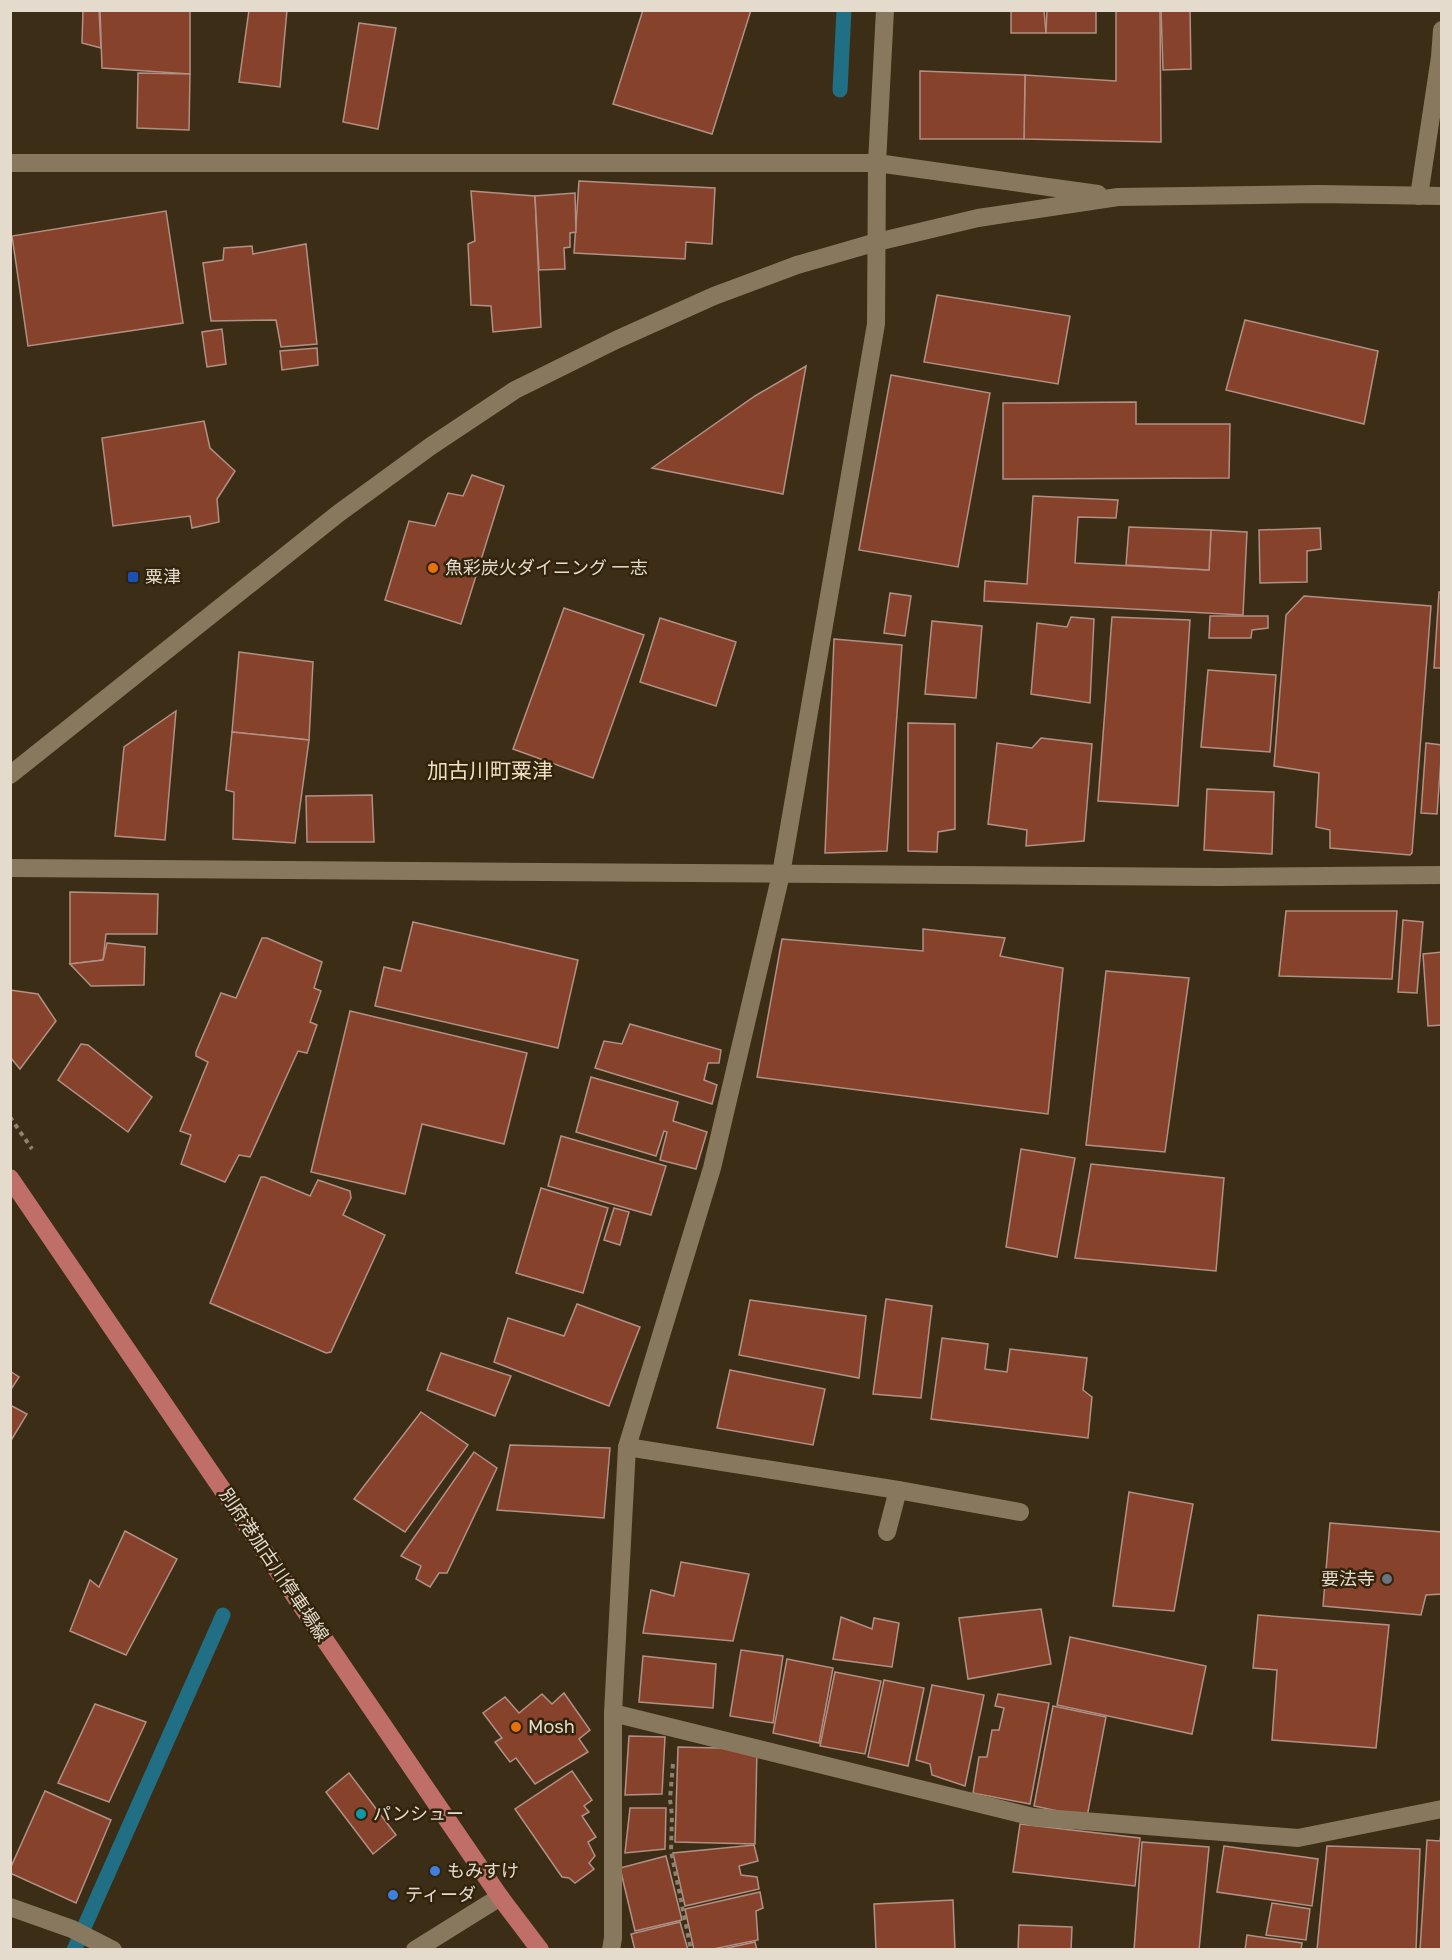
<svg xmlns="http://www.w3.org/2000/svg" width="1452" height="1960" viewBox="0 0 1452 1960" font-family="'Golos Text','Noto Sans JP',sans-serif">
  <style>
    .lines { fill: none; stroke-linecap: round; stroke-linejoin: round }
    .stream { stroke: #206f84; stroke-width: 15 }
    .building { fill: #87422b; stroke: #b19086; stroke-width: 1.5 }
    .path { stroke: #8d826f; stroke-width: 4; stroke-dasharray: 4.5 4.5; stroke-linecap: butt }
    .minor { stroke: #88795e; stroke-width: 18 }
    .major { stroke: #bf6e68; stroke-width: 18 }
    .food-dot { fill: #e8710a; stroke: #32240c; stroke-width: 2 }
    .transit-dot { fill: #1a4fb4; stroke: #32240c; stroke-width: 2 }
    .worship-dot { fill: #6b7280; stroke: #32240c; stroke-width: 2 }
    .culture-dot { fill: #0f9aa8; stroke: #32240c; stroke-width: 2 }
    .shop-dot { fill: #3f7fe0; stroke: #32240c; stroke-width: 2 }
    .labels { text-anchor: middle; stroke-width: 5; stroke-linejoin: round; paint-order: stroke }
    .poi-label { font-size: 18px; fill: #e4dbcd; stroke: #32240c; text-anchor: start }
    .street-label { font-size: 18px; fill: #e4dbcd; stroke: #32240c }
    .quarter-label { font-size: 21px; fill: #f1dfc2; stroke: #32240c }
  </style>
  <rect width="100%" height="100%" fill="#3c2e16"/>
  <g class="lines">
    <g class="stream">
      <path d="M840,90L844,10"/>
      <path d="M74,1950L223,1615"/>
    </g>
  </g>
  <g class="building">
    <path d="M83,10H99L101,48L82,43Z"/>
    <path d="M100,10H190V74L102,68Z"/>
    <path d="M249,10H287L280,87L239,82Z"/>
    <path d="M643,10H751L712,134L613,104Z"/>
    <path d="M1011,10H1044L1046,33H1011Z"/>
    <path d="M1047,10H1096V33H1046Z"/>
    <path d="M1116,10H1160L1161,142L1024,139L1025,75L1116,81Z"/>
    <path d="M1161,10H1190L1191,69L1163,70Z"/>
    <path d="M359,23L396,28L378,129L343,122Z"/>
    <path d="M920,71L1025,75L1024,139H920Z"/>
    <path d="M138,73L190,74L189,130L137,128Z"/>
    <path d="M579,181L715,188L712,244L686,242L685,259L574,253Z"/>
    <path d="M471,191L535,196L541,327L493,332L491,306L471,305L468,244L475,241Z"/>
    <path d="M575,193L576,232L570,233V247L564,248L565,269L539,270L535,196Z"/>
    <path d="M166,211L183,323L28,346L12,236Z"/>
    <path d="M306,244L317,344L281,347L276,320L211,321L203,263L223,260L224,248L252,246L253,254Z"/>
    <path d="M937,295L1070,316L1058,384L924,362Z"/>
    <path d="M1245,320L1378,351L1364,424L1226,390Z"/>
    <path d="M222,329L226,364L207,367L202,332Z"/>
    <path d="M317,348L318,365L282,370L280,351Z"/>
    <path d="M806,366L783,494L652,468L755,396Z"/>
    <path d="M891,375L990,393L958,567L859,550Z"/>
    <path d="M1136,402V424H1230L1229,478L1003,479V403Z"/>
    <path d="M204,421L210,448L235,471L217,499L219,522L192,528L190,516L113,526L102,438Z"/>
    <path d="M472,475L504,486L461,624L385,600L409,521L435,526L448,493L463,496Z"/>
    <path d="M1033,496L1118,500L1116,518L1078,517L1075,563L1209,570L1211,530L1247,532L1243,615L984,601L985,581L1027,584Z"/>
    <path d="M1129,527L1211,530L1209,570L1126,565Z"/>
    <path d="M1320,528L1321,549L1307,551V582L1260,583L1259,530Z"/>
    <path d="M1439,592H1442V668H1434Z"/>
    <path d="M890,593L911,596L905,636L884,633Z"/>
    <path d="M1304,596L1431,606L1412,853L1410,855L1330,848V830L1316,827L1319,773L1274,766L1286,615Z"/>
    <path d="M564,608L644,635L593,778L513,749Z"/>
    <path d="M1210,616H1268V628L1252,630L1251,638H1209Z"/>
    <path d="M1071,617L1094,619L1090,703L1031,694L1037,623L1067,627Z"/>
    <path d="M1112,617L1190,620L1178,806L1098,801Z"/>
    <path d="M660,618L736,642L716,706L640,682Z"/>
    <path d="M932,621L982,626L976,698L925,694Z"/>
    <path d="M834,639L902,645L887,851L825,853Z"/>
    <path d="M239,652L313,662L309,740L232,732Z"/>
    <path d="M1208,670L1276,675L1270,752L1201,747Z"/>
    <path d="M176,711L165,840L115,836L124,747Z"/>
    <path d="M908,723L955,724V829L938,832L937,852L908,851Z"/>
    <path d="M232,732L309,740L295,843L233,839L234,792L226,790Z"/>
    <path d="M1041,738L1092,744L1084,841L1026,846L1027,830L988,824L997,743L1032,748Z"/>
    <path d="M1426,743L1442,745L1437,814L1421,813Z"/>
    <path d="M1207,789L1274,792L1272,854L1204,850Z"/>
    <path d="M372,795L374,842H307L306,796Z"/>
    <path d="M70,892L158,894L157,934H106L103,960L70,964Z"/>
    <path d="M1286,911H1397L1392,979L1279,976Z"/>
    <path d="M1403,920L1423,922L1417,993L1398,992Z"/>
    <path d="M413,922L578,960L558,1048L375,1006L384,967L401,971Z"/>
    <path d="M923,929L1005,938L1000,956L1063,968L1048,1114L757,1077L782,939L923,951Z"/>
    <path d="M262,938H267L322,962L314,988L321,991L310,1022L317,1025L307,1053L298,1051L250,1157L239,1155L225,1182L181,1164L191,1135L180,1131L208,1062L196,1056V1052L221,993L236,998Z"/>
    <path d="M107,943L145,947L144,985L91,986L70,964L103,960Z"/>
    <path d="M1442,952V1025L1428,1026L1423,954Z"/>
    <path d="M1106,971L1189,978L1165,1152L1086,1145Z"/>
    <path d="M10,990L38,994L56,1021L20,1069L10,1057Z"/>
    <path d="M350,1011L527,1053L504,1144L422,1124L405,1194L311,1172Z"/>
    <path d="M630,1024L721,1050L719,1063H708L704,1080L717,1085L712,1104L595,1068L604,1041L622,1044Z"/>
    <path d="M81,1044L88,1045L152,1097L128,1132L58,1080Z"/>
    <path d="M591,1077L678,1102L673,1121L707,1132L696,1169L660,1160L667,1132L664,1131L656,1156L576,1132Z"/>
    <path d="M561,1136L666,1166L651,1215L548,1186Z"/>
    <path d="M1021,1149L1075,1158L1057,1257L1006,1247Z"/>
    <path d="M1091,1164L1224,1178L1216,1271L1075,1258Z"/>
    <path d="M261,1177H265L310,1196L318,1180L350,1191L351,1198L343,1215L385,1235L331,1352L326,1353L210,1303Z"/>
    <path d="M541,1188L608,1208L583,1293L516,1273Z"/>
    <path d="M614,1208L629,1212L620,1245L604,1240Z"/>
    <path d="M886,1299L932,1306L921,1398L873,1394Z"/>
    <path d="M750,1300L866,1316L859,1378L739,1355Z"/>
    <path d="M577,1304L640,1327L609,1406L494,1362L508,1318L564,1336Z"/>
    <path d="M942,1338L988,1344L985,1369L1007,1372L1010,1349L1087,1358L1083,1390L1092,1397L1088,1438L931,1419Z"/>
    <path d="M441,1353L511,1376L495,1416L427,1390Z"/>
    <path d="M730,1370L825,1389L813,1445L717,1428Z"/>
    <path d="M10,1371L19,1377L10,1391Z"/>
    <path d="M10,1405L27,1414L10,1442Z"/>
    <path d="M421,1412L468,1445L405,1532L354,1499Z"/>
    <path d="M510,1445L610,1448L604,1518L497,1510Z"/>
    <path d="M474,1452L497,1468L447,1573H439L430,1587L416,1579L421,1566L401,1556Z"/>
    <path d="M1129,1492L1193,1504L1174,1611L1113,1606Z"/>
    <path d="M1330,1523L1442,1532V1594L1426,1595L1421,1615L1323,1606Z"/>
    <path d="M125,1531L177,1559L126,1655L70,1631L90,1580L99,1587Z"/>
    <path d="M681,1562L749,1574L733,1641L643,1633L651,1590L674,1596Z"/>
    <path d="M1041,1609L1051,1664L968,1679L959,1618Z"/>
    <path d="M1258,1615L1389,1625L1376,1748L1272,1740L1277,1670L1253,1668Z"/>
    <path d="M841,1617L872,1629L874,1618L899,1623L892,1667L833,1659Z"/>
    <path d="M1070,1637L1206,1666L1192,1734L1057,1705Z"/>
    <path d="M741,1650L783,1656L773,1723L730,1716Z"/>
    <path d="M643,1656L716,1664L713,1708L639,1702Z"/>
    <path d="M787,1659L833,1668L819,1743L773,1733Z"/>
    <path d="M835,1672L881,1681L865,1754L820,1746Z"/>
    <path d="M884,1680L924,1688L908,1766L868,1757Z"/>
    <path d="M932,1685L984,1695L965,1786L932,1775L930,1764L916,1760Z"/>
    <path d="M564,1693L590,1730L579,1739L588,1752L535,1784L516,1758L510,1762L495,1742L502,1738L483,1713L505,1697L519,1713L542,1694L552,1704Z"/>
    <path d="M998,1694L1049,1703L1030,1804L973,1793L979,1757H987L992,1730H999L1004,1708L995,1706Z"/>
    <path d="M95,1704L146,1722L109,1802L58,1783Z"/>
    <path d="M1053,1706L1106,1717L1087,1817L1034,1806Z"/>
    <path d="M629,1736L665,1737L662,1794L625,1795Z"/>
    <path d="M678,1747L757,1749L755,1844L675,1842Z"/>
    <path d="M572,1771L592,1800L584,1806L589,1812L582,1816L596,1837L588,1842L595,1856L589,1863L594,1869L575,1883L569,1878L562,1877L515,1809Z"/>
    <path d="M349,1773L396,1835L373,1854L326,1792Z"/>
    <path d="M45,1791L111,1820L76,1903L10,1873V1869Z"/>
    <path d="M630,1808H666L665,1849L625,1853Z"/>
    <path d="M1020,1824L1140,1838L1135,1886L1013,1872Z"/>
    <path d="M1442,1824V1950H1420L1427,1840L1440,1841Z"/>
    <path d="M1142,1842L1209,1847L1199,1950H1134Z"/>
    <path d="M754,1845L758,1861L739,1866L741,1875L757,1877L759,1889L685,1906L673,1853Z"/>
    <path d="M1224,1846L1318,1859L1312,1906L1217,1892Z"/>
    <path d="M1327,1846L1420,1849L1416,1950H1317Z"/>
    <path d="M666,1856L682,1920L635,1931L620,1868Z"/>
    <path d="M760,1892L763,1908L756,1911L758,1940L708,1950H694L685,1909Z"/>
    <path d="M953,1900L955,1950H876L874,1904Z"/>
    <path d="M1272,1903L1310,1909L1306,1940L1266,1935Z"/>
    <path d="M680,1922L688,1950H635L631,1934Z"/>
    <path d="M1019,1925L1072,1927L1071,1950H1018Z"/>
    <path d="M1247,1935L1302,1943L1301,1950H1245Z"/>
    <path d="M755,1942L757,1950H718Z"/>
  </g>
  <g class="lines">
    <g class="path">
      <path d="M10,1117L32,1149"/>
      <path d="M673,1764L670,1799L672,1816L671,1851L691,1950"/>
    </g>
    <g class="minor">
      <path d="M10,163H877L1098,194"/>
      <path d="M1419,196L1440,57L1442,30"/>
      <path d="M10,775L339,513L431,446L515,390L616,340L714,296L797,265L877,242L978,218L1118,197L1319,194L1442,196"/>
      <path d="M10,868L1218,877L1442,875"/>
      <path d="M627,1447L898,1490L1020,1512"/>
      <path d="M887,1532L898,1490"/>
      <path d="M613,1713L627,1447L712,1168L781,874L876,324L877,163L885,10"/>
      <path d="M10,1907L72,1929L113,1950"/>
      <path d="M415,1950L500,1897"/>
      <path d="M611,1950L613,1938V1713L1033,1817L1298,1838L1442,1809"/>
    </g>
    <path class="major" d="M10,1178L500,1897L540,1950"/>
  </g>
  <g class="food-dot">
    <circle cx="433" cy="568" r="6"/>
    <circle cx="516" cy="1727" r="6"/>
  </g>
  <rect class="transit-dot" x="127" y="571" width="12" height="12" rx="3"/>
  <circle class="worship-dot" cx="1387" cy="1579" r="6"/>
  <circle class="culture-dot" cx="361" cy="1814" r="6"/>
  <g class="shop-dot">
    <circle cx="435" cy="1871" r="6"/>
    <circle cx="393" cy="1895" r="6"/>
  </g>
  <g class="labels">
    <g class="poi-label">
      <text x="445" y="574">魚彩炭火ダイニング 一志</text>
      <text x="145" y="583">粟津</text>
      <text x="1375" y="1585" text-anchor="end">要法寺</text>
      <text x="528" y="1733">Mosh</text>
      <text x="373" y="1820">パンシュー</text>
      <text x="447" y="1877">もみすけ</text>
      <text x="405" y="1901">ティーダ</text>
    </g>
    <g class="street-label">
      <text transform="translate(274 1565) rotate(56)" y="6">別府港加古川停車場線</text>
    </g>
    <g class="quarter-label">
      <text x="490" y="778">加古川町粟津</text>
    </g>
  </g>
  <rect width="1452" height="1960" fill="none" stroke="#e4dbcd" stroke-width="24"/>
</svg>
